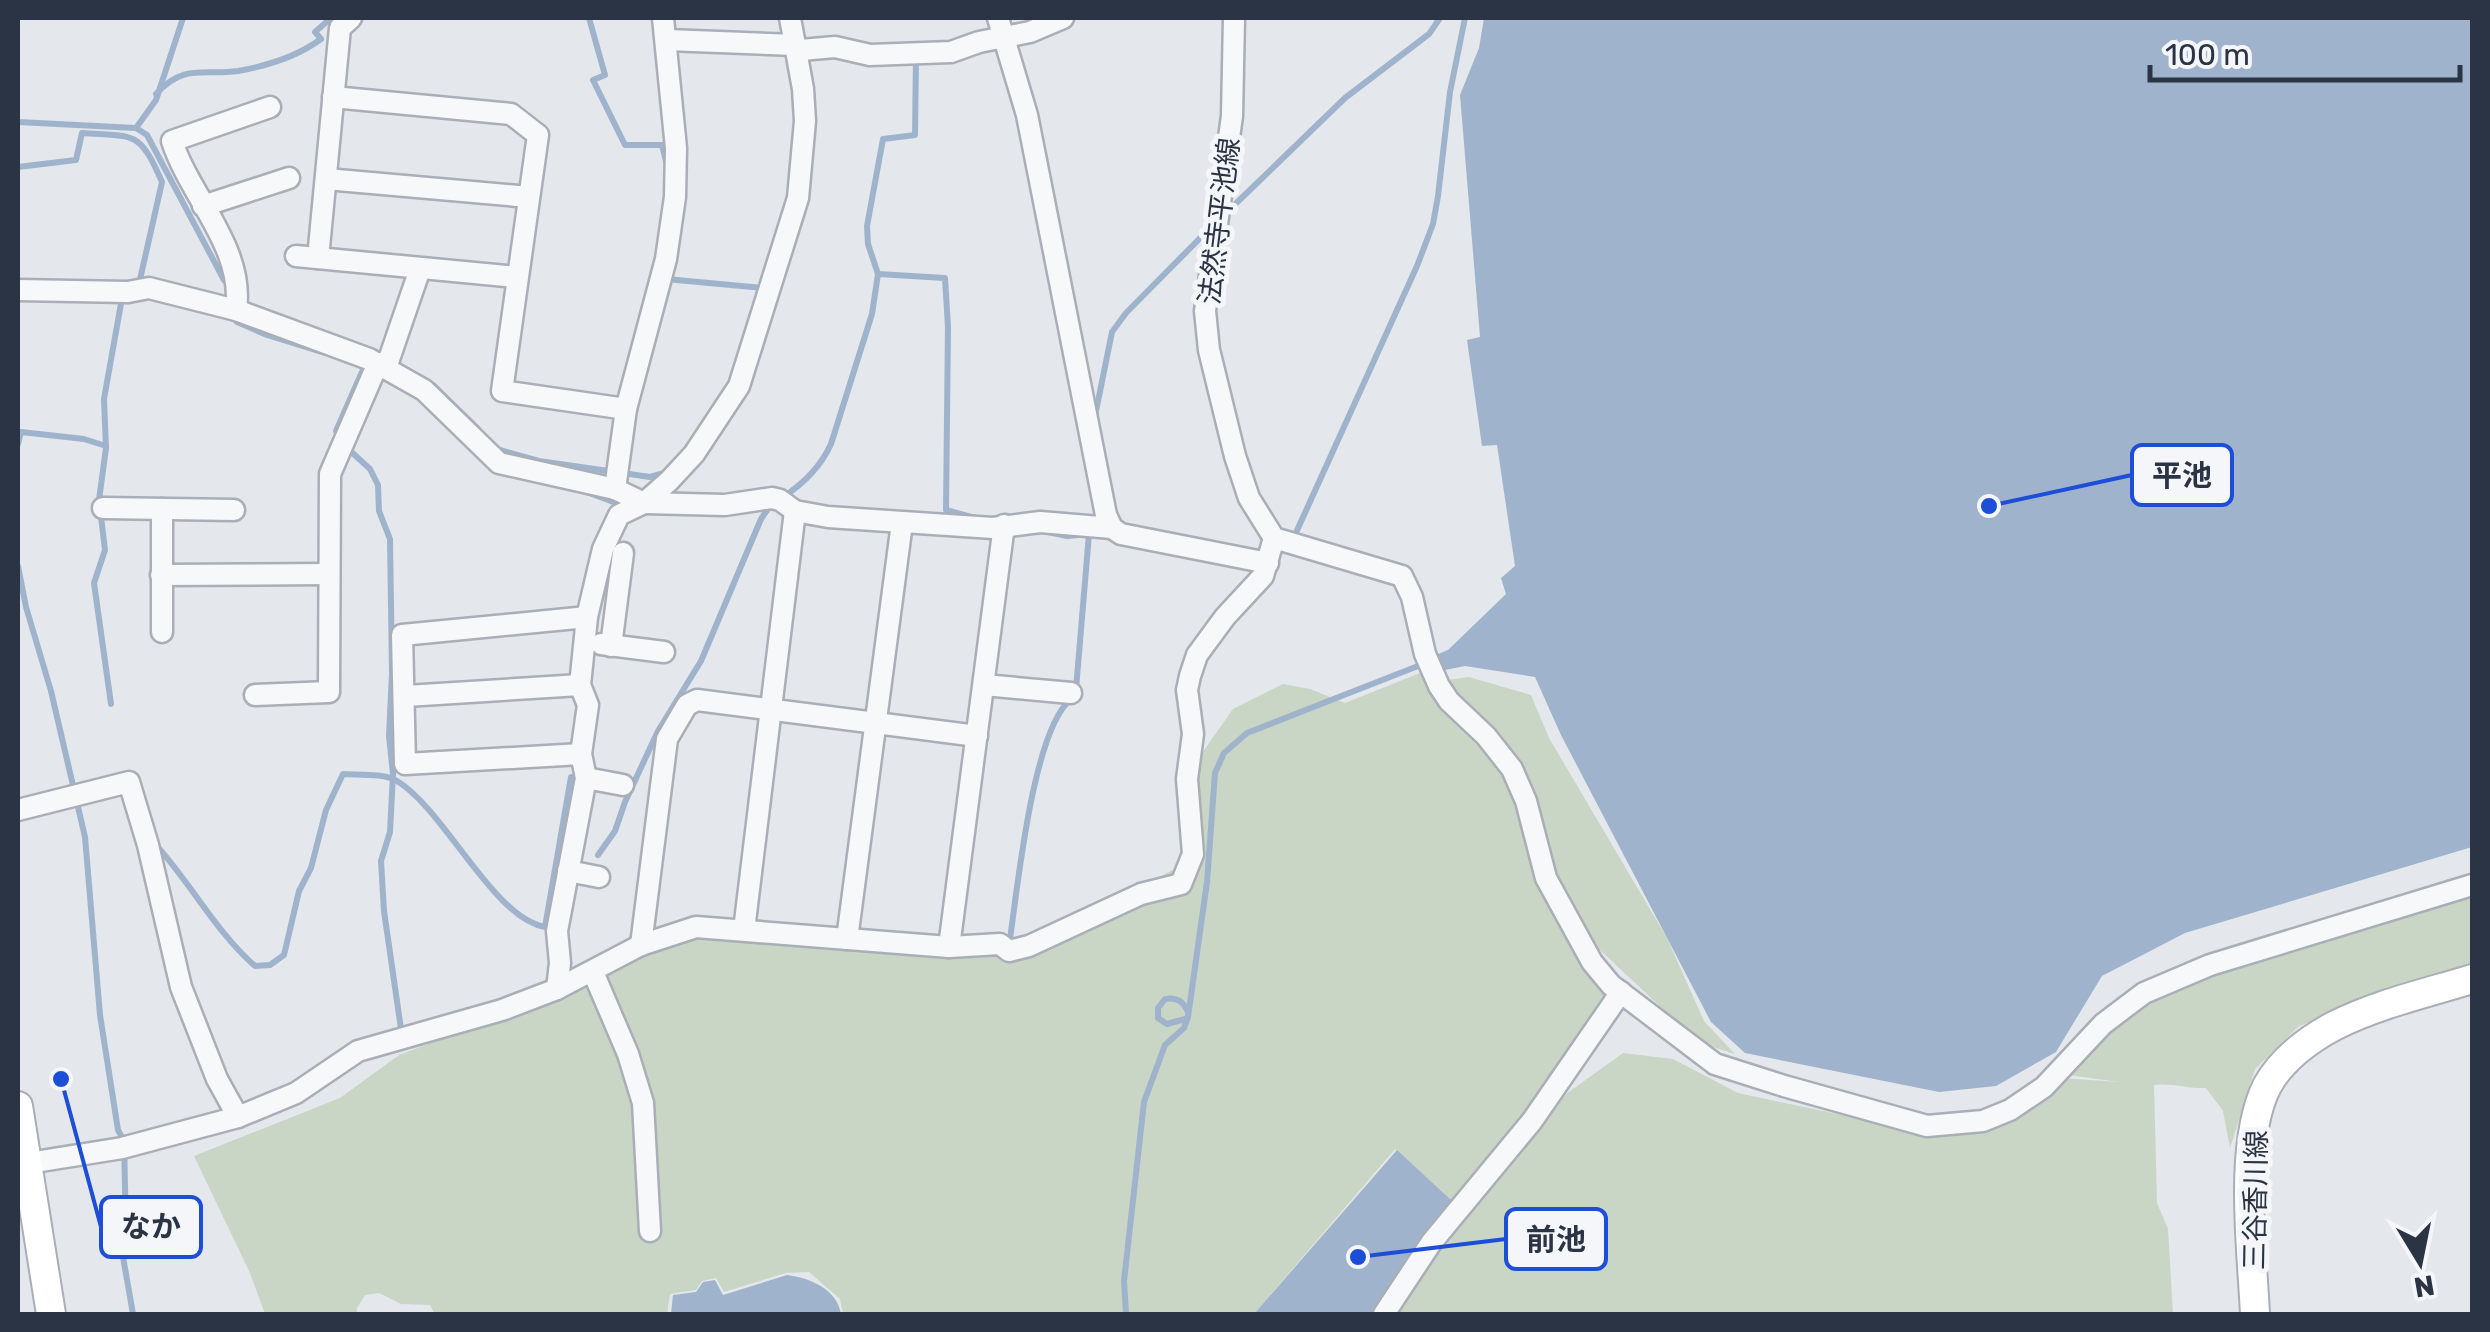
<svg xmlns="http://www.w3.org/2000/svg" width="2490" height="1332" viewBox="0 0 2490 1332" font-family="Rubik,'Noto Sans JP',sans-serif">
  <style>
    .green { fill: #c9d6c5 }
    .water { fill: #9fb4cc }
    .lines { fill: none; stroke-linecap: round; stroke-linejoin: round }
    .stream { stroke: #9fb4cc; stroke-width: 6 }
    .street-casing { stroke: #a9aeb7; stroke-width: 25 }
    .secondary-casing { stroke: #a9aeb7; stroke-width: 32 }
    .street { stroke: #f7f8fa; stroke-width: 20 }
    .secondary { stroke: #fff; stroke-width: 28 }
    .labels { text-anchor: middle; stroke-width: 10; stroke-linejoin: round; paint-order: stroke }
    .street-label { font-size: 28px; fill: #2b3445; stroke: #f4f6f9 }
    .leader { fill: none; stroke: #1d4ed8; stroke-width: 4 }
    .callout-dot { fill: #1d4ed8; stroke: #f4f6f9; stroke-width: 4 }
    .callout { fill: #f4f6f9; stroke: #1d4ed8; stroke-width: 4 }
    .callout-label { font-size: 30px; text-anchor: middle; font-weight: bold; fill: #2b3445 }
  </style>
  <rect width="100%" height="100%" fill="#e4e7ec"/>
  <g class="green">
    <path d="M1425,671L1442,705L1459,727L1503,771L1518,799L1537,881L1562,929L1620,1014L1566,1067L1457,1193L1475,1209L1566,1094L1623,1053L1673,1059L1738,1093L1875,1122L1956,1131L2060,1078L2119,1082L2061,1074L2146,996L2472,888V963L2299,1026L2255,1069L2230,1148L2223,1111L2206,1088C2188,1089 2173,1083 2154,1085L2157,1203L2168,1229L2173,1314H1369L1442,1192L1395,1149L1254,1314H843L840,1299L809,1272L786,1273L724,1292L716,1278L702,1281L696,1290L670,1294L667,1314H435L430,1305L401,1304L379,1293L365,1295L357,1308V1314H265L250,1273L194,1156L340,1098L399,1055L603,978L691,932L899,954L1017,953L1182,865L1193,766L1233,709L1283,684L1310,689L1345,703Z"/>
    <path d="M1469,677L1531,695L1549,738L1667,938L1704,1021L1735,1054L1698,1042L1583,934L1555,889L1522,776L1501,734L1463,711L1447,680Z"/>
  </g>
  <g class="water">
    <path d="M1484,18H2472V847L2185,933L2102,976L2056,1052L1996,1086L1939,1092L1745,1053L1711,1022L1561,735L1535,677L1465,666L1440,671L1436,655L1448,650L1506,594L1501,578L1515,566L1497,445L1482,446L1467,340L1480,337L1460,95L1479,48Z"/>
    <path d="M1397,1150L1451,1200L1373,1314H1254Z"/>
    <path d="M787,1275C810,1278 837,1289 841,1314H671L673,1295L696,1292L703,1282L715,1280L723,1295Z"/>
  </g>
  <g class="lines">
    <g class="stream">
      <path d="M589,18L605,75L593,80L625,145H662L666,161"/>
      <path d="M916,56L915,135L883,139L867,226L868,244L878,274L945,278L948,327L946,510L979,519"/>
      <path d="M156,94C184,63 203,76 238,71C266,66 298,56 321,39L315,32L331,18"/>
      <path d="M18,122L136,128L147,135L224,280"/>
      <path d="M136,128L156,100L183,18"/>
      <path d="M18,167L76,160L82,133C136,137 139,130 162,182L139,284"/>
      <path d="M1224,215L1345,98L1429,34L1440,18"/>
      <path d="M666,279L763,288"/>
      <path d="M237,322L267,335L325,353"/>
      <path d="M433,385L478,429"/>
      <path d="M1094,421L1112,332L1126,313L1211,227"/>
      <path d="M339,437L336,431L365,365"/>
      <path d="M18,444L21,432L84,439L106,446"/>
      <path d="M346,447L370,469L378,485L379,511L390,539L392,673L389,736L393,774L390,832L381,861L384,911L402,1036"/>
      <path d="M496,449L539,461L650,477L664,473"/>
      <path d="M584,491L624,506"/>
      <path d="M783,497C803,484 821,466 831,444L872,314L878,274"/>
      <path d="M1048,532L1067,536L1089,534L1076,689"/>
      <path d="M1294,537L1417,266L1433,224L1438,196L1450,92L1465,18"/>
      <path d="M18,566L26,607L51,691L85,837L100,1015L118,1130L124,1141L126,1232L119,1234L133,1314"/>
      <path d="M111,704L94,583L105,550L99,500L106,448L104,399L122,298"/>
      <path d="M155,844C191,883 215,931 255,966L270,965L284,955L299,891L311,868L326,810L343,774C358,775 385,773 397,781C445,810 493,918 545,927L571,777"/>
      <path d="M598,855L615,831L625,802L658,731L701,661L761,519L772,503"/>
      <path d="M1009,946C1017,893 1032,733 1070,700"/>
      <path d="M1185,1019L1167,1024L1158,1018V1008L1165,999C1177,997 1183,1001 1188,1012"/>
      <path d="M1126,1314L1124,1281L1144,1102L1165,1045L1184,1028L1188,1017L1207,882L1215,773L1224,753L1247,733L1418,666"/>
    </g>
    <g class="street-casing">
      <g id="street">
        <path d="M998,18L1027,115L1106,515L1112,528"/>
        <path d="M1234,18L1232,116L1205,311L1209,350L1235,456L1249,498L1274,538L1402,576L1412,597L1425,654L1439,686L1449,701L1486,736L1512,769L1526,801L1546,878L1592,962L1611,985L1715,1064L1784,1086L1927,1126L1983,1121L2010,1110L2044,1087L2103,1024L2144,993L2210,965L2472,885"/>
        <path d="M667,40L795,45L790,18"/>
        <path d="M333,97L511,114L538,135L502,391L626,409"/>
        <path d="M326,179L529,197"/>
        <path d="M203,206L289,178"/>
        <path d="M296,256L517,277"/>
        <path d="M318,258L340,28L351,18"/>
        <path d="M18,290L128,292L149,288L236,310L369,359L424,390L499,463L615,489L644,503L725,505L772,498L780,500L795,511L828,517L993,528L1040,522L1112,528L1121,534L1268,563"/>
        <path d="M236,310C245,248 190,197 172,141L270,107"/>
        <path d="M386,368L420,269"/>
        <path d="M615,489L626,409L666,259L675,197L676,148L663,18"/>
        <path d="M103,508L234,510"/>
        <path d="M162,509V632"/>
        <path d="M161,575L329,574"/>
        <path d="M601,644L664,652"/>
        <path d="M611,646L623,553"/>
        <path d="M984,685L1071,693"/>
        <path d="M255,695L329,692L330,474L378,363"/>
        <path d="M406,696L580,685"/>
        <path d="M581,754L405,764L402,635L587,617"/>
        <path d="M586,778L623,785"/>
        <path d="M18,810L129,782L148,845L181,987L217,1079L238,1117"/>
        <path d="M568,871L599,877"/>
        <path d="M744,930L795,511"/>
        <path d="M847,939L902,523"/>
        <path d="M641,945L667,739L687,705L697,700L977,736"/>
        <path d="M949,947L1004,525"/>
        <path d="M593,972L628,1054L643,1103L650,1231"/>
        <path d="M557,989L560,963L557,931L586,778L581,754L588,705L580,685L587,617L603,549L619,515L644,503L669,481L694,454L739,386L798,198L805,121L803,89L795,45L801,50L835,47L870,55L951,52L979,42L1030,32L1063,18"/>
        <path d="M28,1163L122,1148L238,1117L296,1093L358,1051L502,1010L557,989L641,945L696,927L949,947L1000,944L1009,951L1029,946L1141,894L1181,884L1193,854L1187,779L1193,734L1187,690L1190,676L1197,655L1225,617L1263,576L1274,538"/>
        <path d="M1384,1314L1431,1243L1532,1121L1621,992"/>
      </g>
    </g>
    <g class="secondary-casing">
      <g id="secondary">
        <path d="M18,1106L51,1314"/>
        <path d="M2255,1314C2252,1251 2238,1143 2267,1086C2281,1060 2309,1039 2334,1026C2377,1004 2427,993 2472,979"/>
      </g>
    </g>
    <use href="#street" class="street"/>
    <use href="#secondary" class="secondary"/>
  </g>
  <g class="labels">
    <g class="street-label">
      <text transform="translate(1219 221) rotate(-83)" y="10">法然寺平池線</text>
      <text transform="translate(2255 1200) rotate(-89)" y="10">三谷香川線</text>
    </g>
  </g>
  <path class="leader" d="M1989 506L2132 475M61 1079L101 1227M1358 1257L1506 1239"/>
  <g class="callout-dot">
    <circle cx="1989" cy="506" r="10"/>
    <circle cx="61" cy="1079" r="10"/>
    <circle cx="1358" cy="1257" r="10"/>
  </g>
  <g class="callout">
    <rect x="2132" y="445" width="100" height="60" rx="10"/>
    <rect x="101" y="1197" width="100" height="60" rx="10"/>
    <rect x="1506" y="1209" width="100" height="60" rx="10"/>
  </g>
  <g class="callout-label">
    <text x="2182" y="486">平池</text>
    <text x="151" y="1237">なか</text>
    <text x="1556" y="1250">前池</text>
  </g>
  <rect width="2490" height="1332" fill="none" stroke="#2b3445" stroke-width="40"/>
  <g transform="translate(2420 1262) rotate(170)" stroke="#f4f6f9" stroke-width="8" paint-order="stroke">
  <path d="M0-8L18 38L0 25L-18 38Z" fill="#2b3445"/>
  <text y="-15" font-size="28" font-weight="bold" text-anchor="middle" fill="#2b3445">N</text>
  </g>
  <path d="M2150 65v15h310v-15" fill="none" stroke="#2b3445" stroke-width="5"/>
  <text x="2165" y="65" font-size="30" fill="#2b3445" stroke="#f4f6f9" stroke-width="8" paint-order="stroke">100 m</text>
</svg>
